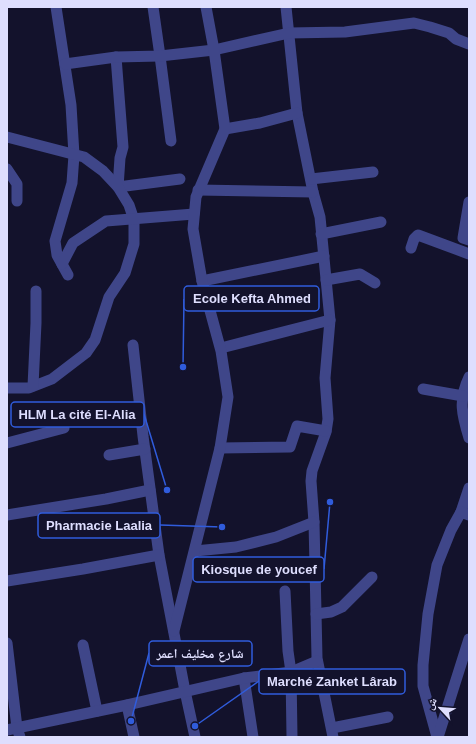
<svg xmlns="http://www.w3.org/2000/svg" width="476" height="744" viewBox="0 0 476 744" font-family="Arial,'Noto Naskh Arabic',sans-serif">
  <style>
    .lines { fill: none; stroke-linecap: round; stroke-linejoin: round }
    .minor { stroke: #3f4689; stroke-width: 11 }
    .leader { fill: none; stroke: #305cdc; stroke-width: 1.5 }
    .callout-dot { fill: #305cdc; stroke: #13122c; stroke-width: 1.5 }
    .callout { fill: #13122c; stroke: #305cdc; stroke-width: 1.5 }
    .callout-label { font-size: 13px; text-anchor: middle; font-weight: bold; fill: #dedefe }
  </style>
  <rect width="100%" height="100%" fill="#13122c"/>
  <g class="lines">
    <g class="minor">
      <path d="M56,7L71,105L74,155L72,183L55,241L57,255L68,275"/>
      <path d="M153,7L160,56L171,141"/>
      <path d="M286,7L297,113L313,192L320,217L330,320L325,378L328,419L326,432L312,471L311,481L314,522L317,658L333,737"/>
      <path d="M116,57L123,147L120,158L118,187L180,179"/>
      <path d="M65,64L116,57L160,56L214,50L289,33L345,32L414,23L430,27L449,33L456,39L469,44"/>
      <path d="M225,129L260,123L297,113"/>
      <path d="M7,137L84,157L103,171L118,187L129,205L134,220V244L125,273L109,297L95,340L86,353L52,379L29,388H7"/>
      <path d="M7,169L17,184V201"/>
      <path d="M311,179L373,172"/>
      <path d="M198,190L313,192"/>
      <path d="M469,202L463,238L469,240"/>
      <path d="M321,234L381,222"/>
      <path d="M411,248L414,239L418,235L469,254"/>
      <path d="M62,264L73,243L106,221L194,214"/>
      <path d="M326,280L360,274L375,283"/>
      <path d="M202,281L324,256"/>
      <path d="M133,345L143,436L159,555L185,691L195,737"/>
      <path d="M221,348L330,320"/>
      <path d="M469,377C458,400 462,415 469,438"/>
      <path d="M33,386L36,323V291"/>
      <path d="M423,389L463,396"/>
      <path d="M7,443L64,428"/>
      <path d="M220,448L290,447L297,426L326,431"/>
      <path d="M109,455L145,449"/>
      <path d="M461,512L469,488"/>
      <path d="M7,515L106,499L150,490"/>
      <path d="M195,551L236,547L276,537L314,522"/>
      <path d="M7,581L83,569L159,555"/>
      <path d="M285,591L288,651L291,672L292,737"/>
      <path d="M316,614L331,612L342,607L372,577"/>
      <path d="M174,631L220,448L228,397L221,351L202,281L193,229L196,197L225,129L214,50L206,7"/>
      <path d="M7,643L17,728L20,737"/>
      <path d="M83,645L97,711"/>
      <path d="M244,678L253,737"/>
      <path d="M127,705L134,737"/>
      <path d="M332,728L388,717"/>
      <path d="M7,730L127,705L244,678L291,672L317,661"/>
      <path d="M437,737L423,686V665L428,614L437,565L451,530L461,512L469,515"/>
      <path d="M438,737L469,639"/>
    </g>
  </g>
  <path class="leader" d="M183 367L184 299M167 490L144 414M222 527L160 525M330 502L324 569M131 721L149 653M195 726L259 681"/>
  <g class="callout-dot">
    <circle cx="183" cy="367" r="4"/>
    <circle cx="167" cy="490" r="4"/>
    <circle cx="222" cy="527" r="4"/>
    <circle cx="330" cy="502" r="4"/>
    <circle cx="131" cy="721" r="4"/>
    <circle cx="195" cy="726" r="4"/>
  </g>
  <g class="callout">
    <rect x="184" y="286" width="135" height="25" rx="4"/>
    <rect x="11" y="402" width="133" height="25" rx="4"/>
    <rect x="38" y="513" width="122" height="25" rx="4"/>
    <rect x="193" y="557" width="131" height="25" rx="4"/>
    <rect x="149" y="641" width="103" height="25" rx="4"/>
    <rect x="259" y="669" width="146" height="25" rx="4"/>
  </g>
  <g class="callout-label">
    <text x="252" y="303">Ecole Kefta Ahmed</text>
    <text x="77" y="419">HLM La cité El-Alia</text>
    <text x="99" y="530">Pharmacie Laalia</text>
    <text x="259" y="574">Kiosque de youcef</text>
    <text x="200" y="658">شارع مخليف اعمر</text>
    <text x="332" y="686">Marché Zanket Lârab</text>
  </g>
  <rect width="476" height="744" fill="none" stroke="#dedefe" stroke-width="16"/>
  <g transform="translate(440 708) rotate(296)" stroke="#13122c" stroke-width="3" paint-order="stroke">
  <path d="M0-3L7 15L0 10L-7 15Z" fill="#dedefe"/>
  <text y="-6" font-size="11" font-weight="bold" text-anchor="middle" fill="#dedefe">ش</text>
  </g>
</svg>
